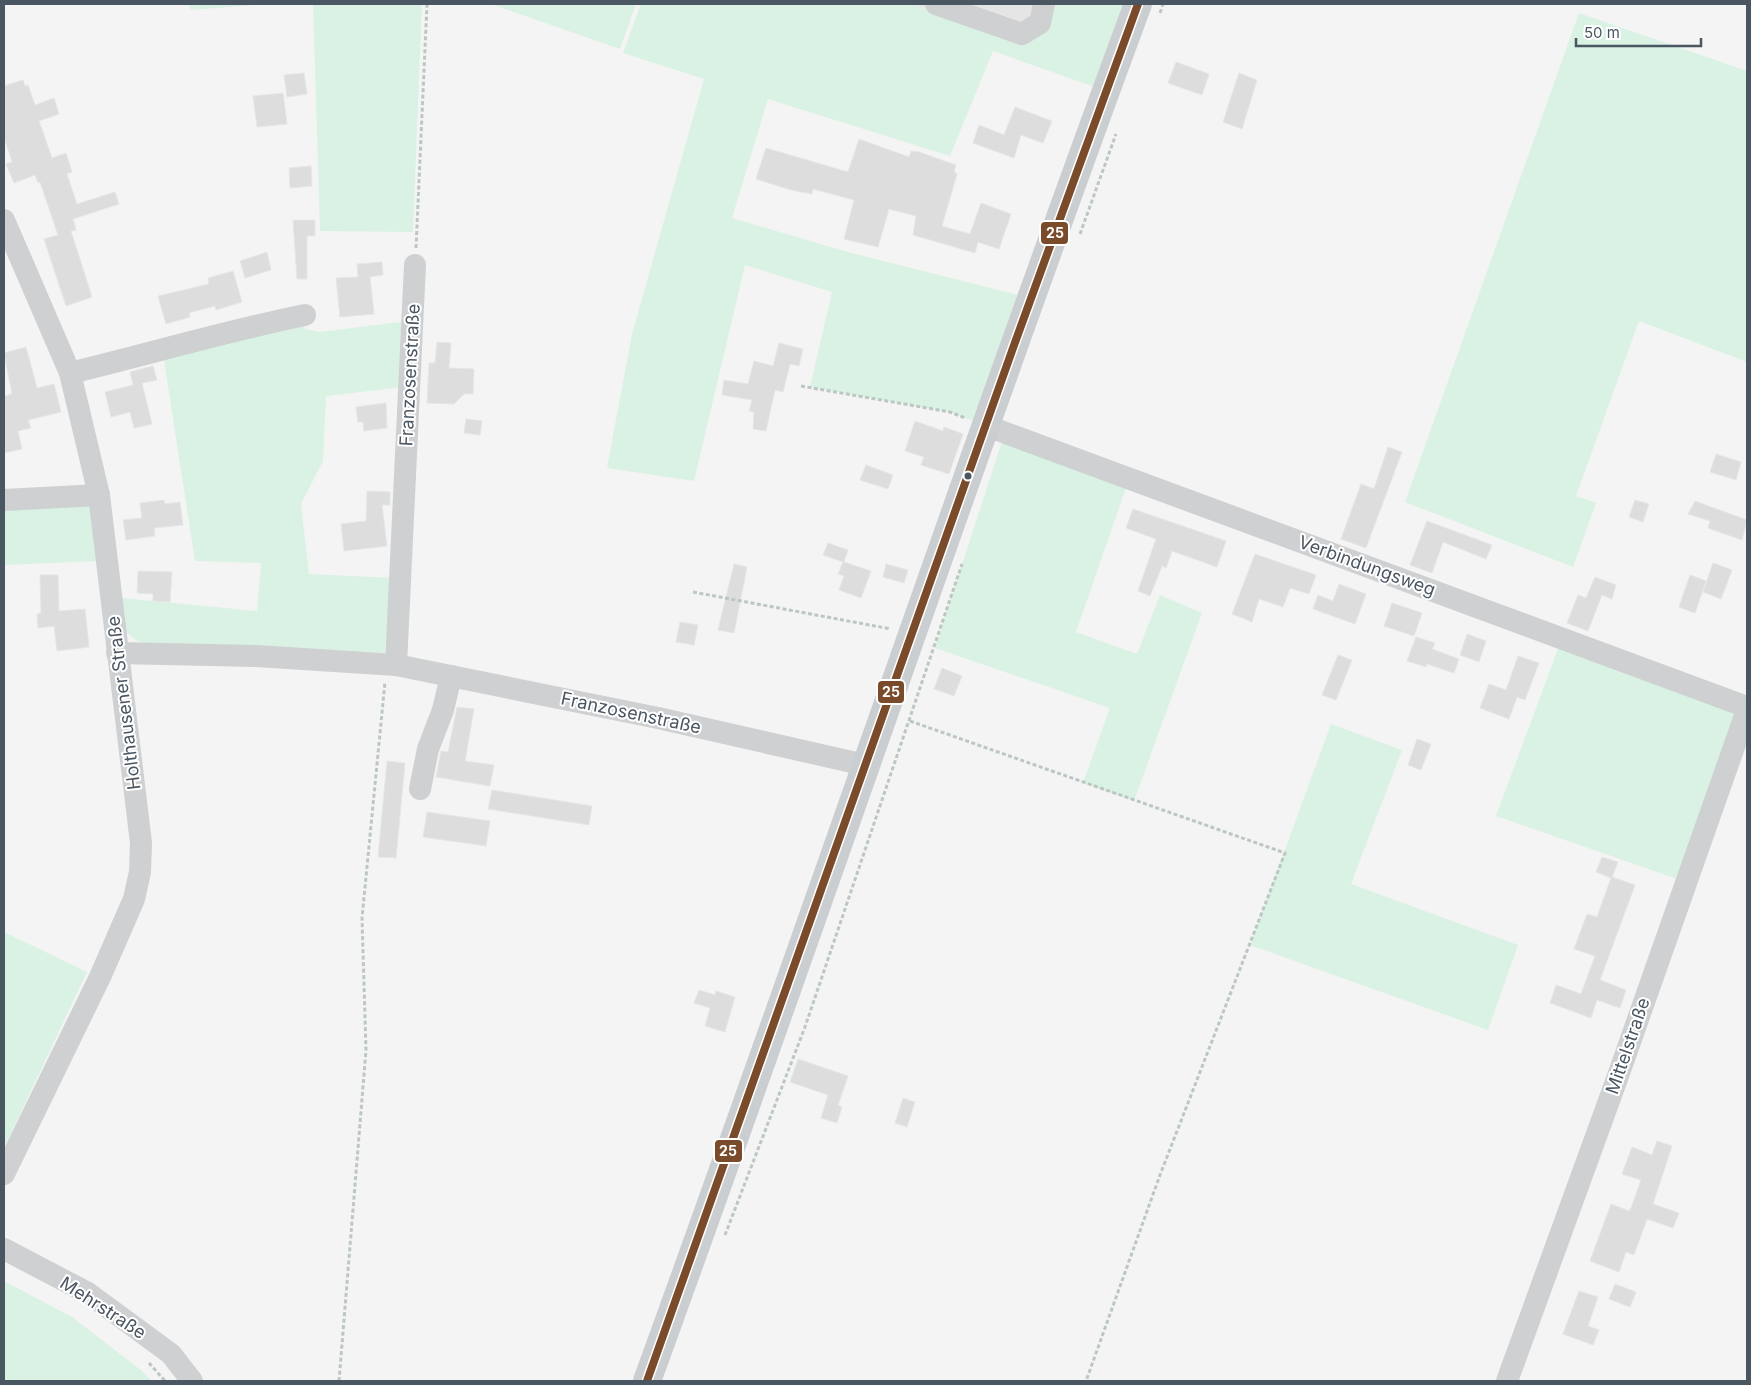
<svg xmlns="http://www.w3.org/2000/svg" width="1751" height="1385" viewBox="0 0 1751 1385" font-family="Inter,sans-serif">
  <style>
    .education { fill: #e6e5e6 }
    .green { fill: #d9f2e3 }
    .building { fill: #ddddde; stroke: #e5e6e7 }
    .lines { fill: none; stroke-linecap: round; stroke-linejoin: round }
    .path { stroke: #bcc7c4; stroke-width: 3; stroke-dasharray: 4 2.5; stroke-linecap: butt }
    .minor { stroke: #ced0d2; stroke-width: 22 }
    .major { stroke: #caced1; stroke-width: 28 }
    .bus-1-casing { stroke: #fff; stroke-width: 11 }
    .bus-1 { stroke: #7a4b2a; stroke-width: 8 }
    .bus-dot { fill: #4a5661; stroke: #fff; stroke-width: 2 }
    .labels { text-anchor: middle; stroke-width: 4; stroke-linejoin: round; paint-order: stroke }
    .street-label { font-size: 18px; fill: #4a5661; stroke: #fff }
    .line-badge { stroke: #fff; stroke-width: 2 }
    .badge-label { font-size: 14px; text-anchor: middle; font-weight: bold; fill: #fff }
  </style>
  <rect width="100%" height="100%" fill="#f4f4f4"/>
  <path class="education" d="M912,4H1052L1019,43Z"/>
  <g class="green">
    <path d="M188,4H264L191,10Z"/>
    <path d="M313,4H422L413,232L320,231Z"/>
    <path d="M491,4H636L620,49Z"/>
    <path d="M641,4H912L1019,43L1052,4H1138L1106,91L993,51L950,156L768,99L732,218L844,251L1030,298L987,426L950,412L810,387L832,292L745,265L694,481L607,468L632,334L704,79L623,53Z"/>
    <path d="M1579,13L1747,71V362L1639,321L1576,496L1596,503L1573,567L1405,502Z"/>
    <path d="M408,321L404,387L326,396L323,461L301,504L309,574L395,578L385,653L147,644L136,640L125,631L122,598L257,611L261,563L195,561L163,354L301,325L306,329L320,332Z"/>
    <path d="M1005,432L1127,485L1076,632L1137,654L1160,595L1202,613L1134,801L1083,783L1110,708L935,648Z"/>
    <path d="M91,503L98,561L4,565V509Z"/>
    <path d="M1562,638L1747,707L1686,882L1496,816Z"/>
    <path d="M1331,724L1402,750L1351,884L1518,945L1488,1030L1250,945Z"/>
    <path d="M4,932L87,972L4,1148Z"/>
    <path d="M4,1281L72,1317L142,1371L152,1381H4Z"/>
  </g>
  <g class="building">
    <path d="M1176,62L1209,74L1202,95L1168,83Z"/>
    <path d="M304,73L307,94L287,97L284,75Z"/>
    <path d="M1239,73L1257,80L1242,129L1223,122Z"/>
    <path d="M23,80L25,86L28,85L35,105L54,98L59,114L39,121L52,158L66,153L72,172L67,174L77,204L115,192L119,204L73,219L76,230L71,231L92,297L66,306L44,239L58,235L40,182L38,183L35,175L14,183L6,164L12,162L4,137V86Z"/>
    <path d="M283,93L287,124L257,127L253,96Z"/>
    <path d="M1015,107L1052,121L1043,143L1021,135L1014,158L973,143L979,125L1004,135Z"/>
    <path d="M859,139L909,157L911,151L919,152L956,165L954,172L957,174L942,226L970,234L981,203L1011,214L999,249L978,242L975,253L913,235L916,216L889,209L878,247L844,239L854,200L813,189L812,194L791,190L756,179L766,148L848,172Z"/>
    <path d="M311,166L312,186L290,188L289,168Z"/>
    <path d="M293,220H315V236H307V279H297Z"/>
    <path d="M267,252L271,270L245,278L240,261Z"/>
    <path d="M382,262L383,275L370,277L374,314L340,317L336,278L358,277L357,264Z"/>
    <path d="M233,271L242,302L216,310L215,306L189,313L190,317L166,324L158,296L209,284L208,278Z"/>
    <path d="M437,342L451,343L449,368L474,369L473,394H464L454,404L427,403L429,363H435Z"/>
    <path d="M779,343L803,349L799,366L790,364L783,392L775,390L766,431L753,429L754,412L749,411L752,400L722,395L724,380L748,384L754,361L773,366Z"/>
    <path d="M26,347L37,388L54,384L61,412L28,420L31,428L18,431L22,449L4,453V396L12,394L4,353Z"/>
    <path d="M153,366L157,380L142,383L152,424L134,428L130,412L111,417L105,392L133,385L130,372Z"/>
    <path d="M386,403L387,428L364,431L363,422H358L356,407Z"/>
    <path d="M466,419L482,421L480,435L464,433Z"/>
    <path d="M915,421L943,431L944,427L963,434L949,474L921,465L924,457L905,451Z"/>
    <path d="M1388,447L1402,452L1366,548L1341,539L1361,484L1374,489Z"/>
    <path d="M1716,454L1741,462L1736,480L1710,472Z"/>
    <path d="M866,465L893,475L888,489L860,480Z"/>
    <path d="M367,491L390,492V505H382L387,546L344,551L341,524L366,521Z"/>
    <path d="M164,500L165,504L180,502L183,525L154,528L155,536L126,540L123,520L142,518L140,503Z"/>
    <path d="M1635,500L1649,504L1643,522L1629,517Z"/>
    <path d="M1695,501L1747,520L1742,540L1708,528L1710,521L1688,514Z"/>
    <path d="M1133,509L1226,541L1217,567L1172,551L1166,568L1162,566L1150,596L1138,591L1156,539L1126,528Z"/>
    <path d="M1427,521L1492,545L1486,559L1443,542L1432,573L1410,565Z"/>
    <path d="M828,543L848,550L844,562L871,571L861,598L839,590L844,576L838,574L843,562L823,555Z"/>
    <path d="M1255,554L1316,575L1309,594L1290,588L1283,607L1259,599L1252,622L1232,614Z"/>
    <path d="M1713,563L1732,570L1721,599L1703,592Z"/>
    <path d="M734,564L747,567L734,633L718,630Z"/>
    <path d="M886,564L908,570L904,583L883,577Z"/>
    <path d="M138,571L172,572L170,602L153,601V594L137,593Z"/>
    <path d="M40,575H58L59,611L85,609L89,647L57,651L54,626L38,628L37,614L41,613Z"/>
    <path d="M1690,575L1706,581L1695,613L1679,607Z"/>
    <path d="M1595,577L1616,585L1612,599L1602,595L1588,631L1567,623L1578,595L1586,598Z"/>
    <path d="M1339,584L1366,594L1355,624L1313,609L1318,595L1333,601Z"/>
    <path d="M1392,603L1422,613L1414,636L1384,626Z"/>
    <path d="M680,622L698,625L694,645L676,642Z"/>
    <path d="M1467,634L1486,641L1479,662L1460,655Z"/>
    <path d="M1416,637L1435,643L1432,649L1459,659L1454,673L1427,664L1426,667L1407,661Z"/>
    <path d="M1338,655L1352,660L1336,700L1322,695Z"/>
    <path d="M1518,656L1539,663L1525,700L1517,697L1509,719L1480,708L1489,684L1506,690Z"/>
    <path d="M942,668L962,676L954,696L934,689Z"/>
    <path d="M457,707L474,709L465,761L494,765L490,786L436,777L441,751L448,752Z"/>
    <path d="M1417,739L1431,744L1421,770L1408,765Z"/>
    <path d="M387,761L405,763L396,858L378,857Z"/>
    <path d="M492,790L592,806L589,825L488,809Z"/>
    <path d="M427,812L490,821L486,846L423,837Z"/>
    <path d="M1602,857L1618,862L1612,877L1635,885L1600,980L1626,990L1620,1008L1597,1000L1591,1018L1550,1003L1556,985L1581,994L1595,956L1574,949L1587,914L1597,917L1611,878L1596,872Z"/>
    <path d="M699,990L715,995L716,991L735,997L725,1032L705,1026L710,1008L694,1003Z"/>
    <path d="M798,1059L848,1076L838,1105L842,1107L837,1123L821,1118L828,1095L790,1082Z"/>
    <path d="M903,1098L915,1102L907,1127L895,1123Z"/>
    <path d="M1657,1141L1672,1146L1653,1204L1679,1213L1673,1228L1647,1219L1634,1255L1626,1252L1619,1272L1590,1261L1611,1204L1629,1211L1631,1208L1641,1180L1622,1174L1632,1147L1652,1155Z"/>
    <path d="M1615,1284L1636,1292L1630,1307L1609,1299Z"/>
    <path d="M1579,1291L1598,1297L1588,1326L1599,1330L1593,1345L1563,1334Z"/>
  </g>
  <g class="lines">
    <g class="path">
      <path d="M1160,13L1163,4"/>
      <path d="M1080,234L1116,134"/>
      <path d="M416,248L427,4"/>
      <path d="M801,386L950,412L965,418"/>
      <path d="M693,592L891,629"/>
      <path d="M910,721L1285,853L1160,1175L1086,1381"/>
      <path d="M725,1235L805,1027L962,564"/>
      <path d="M149,1363L165,1381"/>
      <path d="M339,1381L366,1050L362,918L385,682"/>
    </g>
    <g class="minor">
      <path d="M936,4L1022,34L1040,23L1044,4"/>
      <path d="M4,220L70,373L99,495L141,843L140,872L134,899L100,977L4,1174"/>
      <path d="M70,373C149,354 226,331 305,315"/>
      <path d="M987,426L1747,707"/>
      <path d="M4,500L99,495"/>
      <path d="M117,653L256,656L396,665L658,718L865,765"/>
      <path d="M396,665L415,265"/>
      <path d="M420,789L428,749L443,710L451,676"/>
      <path d="M4,1249L88,1293L171,1354L192,1381"/>
      <path d="M1507,1381L1618,1076L1747,710"/>
    </g>
    <path class="major" d="M647,1381C814,923 969,461 1138,4"/>
    <g class="bus-1-casing">
      <path id="bus-1" d="M647,1381L1013,348L1138,4"/>
    </g>
    <use href="#bus-1" class="bus-1"/>
  </g>
  <circle class="bus-dot" cx="968" cy="476" r="4.5"/>
  <g class="labels">
    <g class="street-label">
      <text transform="translate(410 375) rotate(-87)" y="6">Franzosenstraße</text>
      <text transform="translate(1367 566) rotate(20)" y="6">Verbindungsweg</text>
      <text transform="translate(124 703) rotate(-97)" y="6">Holthausener Straße</text>
      <text transform="translate(631 713) rotate(12)" y="6">Franzosenstraße</text>
      <text transform="translate(1628 1046) rotate(-71)" y="6">Mittelstraße</text>
      <text transform="translate(103 1308) rotate(33)" y="6">Mehrstraße</text>
    </g>
  </g>
  <g class="line-badge">
    <rect x="1040" y="221" width="29" height="24" rx="5" fill="#7a4b2a"/>
    <rect x="877" y="680" width="28" height="24" rx="5" fill="#7a4b2a"/>
    <rect x="714" y="1139" width="29" height="24" rx="5" fill="#7a4b2a"/>
  </g>
  <g class="badge-label">
    <text x="1055" y="238">25</text>
    <text x="891" y="697">25</text>
    <text x="728" y="1156">25</text>
  </g>
  <rect width="1751" height="1385" fill="none" stroke="#4a5661" stroke-width="10"/>
  <path d="M1576 38v8h125v-8" fill="none" stroke="#4a5661" stroke-width="2.5"/>
  <text x="1584" y="38" font-size="15" fill="#4a5661" stroke="#ffffff" stroke-width="4" paint-order="stroke">50 m</text>
</svg>
